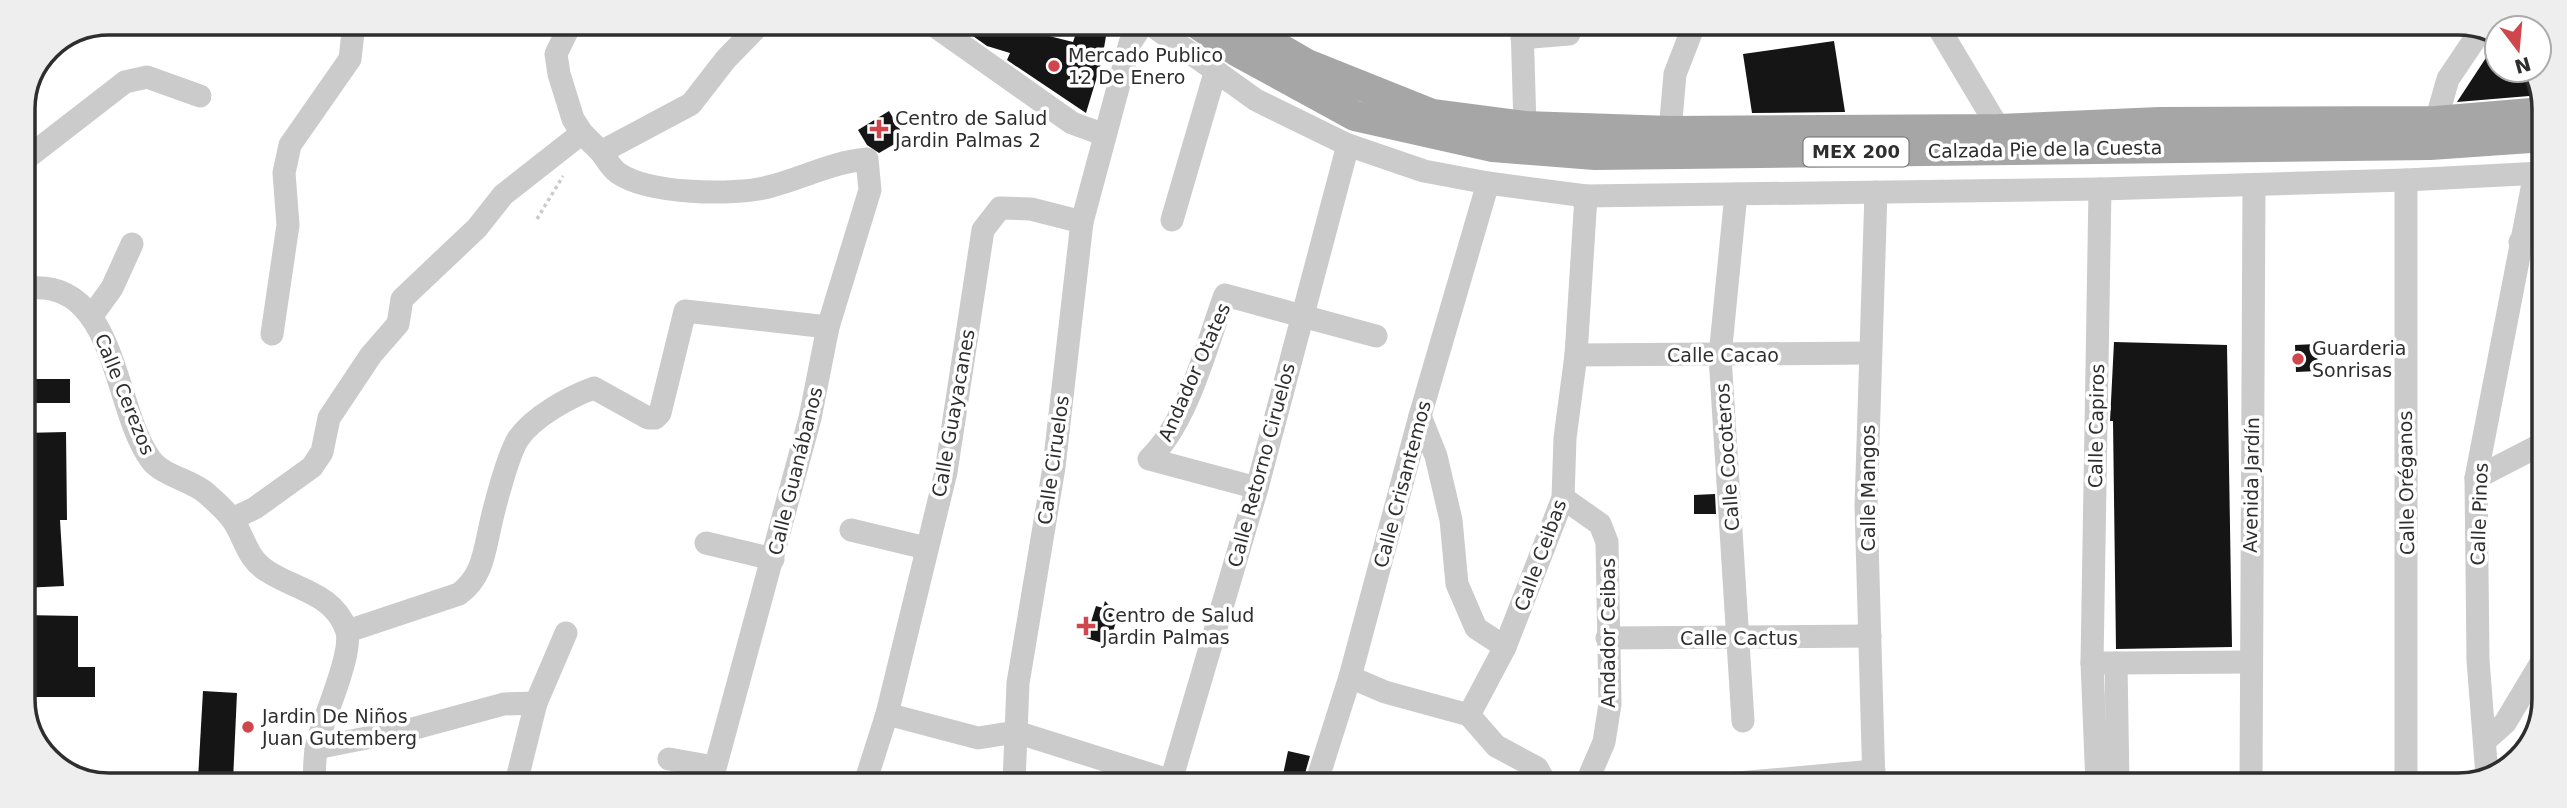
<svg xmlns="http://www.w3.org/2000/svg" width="2567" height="808" viewBox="0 0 2567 808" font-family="'DejaVu Sans',sans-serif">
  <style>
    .building { fill: #151515 }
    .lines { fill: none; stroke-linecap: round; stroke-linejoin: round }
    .path { stroke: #cbcbcb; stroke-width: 3.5; stroke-dasharray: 3.5 3.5; stroke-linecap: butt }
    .minor { stroke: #cbcbcb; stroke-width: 23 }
    .major { stroke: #a6a6a6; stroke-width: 30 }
    .poi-dot { fill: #cf464d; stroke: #fff; stroke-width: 2.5 }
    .labels { text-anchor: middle; stroke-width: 7; stroke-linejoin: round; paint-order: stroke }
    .shield { fill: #fff; stroke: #6d6d6d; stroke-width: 2 }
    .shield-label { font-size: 18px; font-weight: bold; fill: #2e2e2e }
    .poi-label { font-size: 19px; fill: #2e2e2e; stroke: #fff; text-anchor: start }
    .street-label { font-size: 19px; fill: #2e2e2e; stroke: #fff }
    .rim { fill: none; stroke: #2e2e2e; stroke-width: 3.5 }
  </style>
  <rect width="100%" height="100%" fill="#fff"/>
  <g class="building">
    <path d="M956,24H1018L1017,28L1073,42L1079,24H1108L1102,60L1086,113L1007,60L1010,53L987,46Z"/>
    <path d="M1834,41L1845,112L1752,113L1743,54Z"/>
    <path d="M2497,41V70H2532L2541,95L2457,102Z"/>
    <path d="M889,111L905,138L879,153L867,145L858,130Z"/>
    <path d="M2114,342L2227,345L2232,647L2116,649L2113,421H2110Z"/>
    <path d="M2317,344L2318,371L2296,372L2295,345Z"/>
    <rect x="23" y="379" width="47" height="24"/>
    <path d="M66,432L67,520H60L64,586L23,588V559H36L35,521H23V433Z"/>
    <path d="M1715,494L1716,514H1694V495Z"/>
    <path d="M1105,601L1118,615L1109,645L1086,638L1096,606L1103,608Z"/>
    <path d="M23,615L78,616V667H95V697H23Z"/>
    <path d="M203,691L237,693L233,781L198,779Z"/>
    <path d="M1288,751L1310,756L1302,784H1281Z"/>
  </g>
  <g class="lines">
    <path class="path" d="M537,219L563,176"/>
    <g class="minor">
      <path d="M571,23L556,54L559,74L573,119L582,133L601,152L691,104L726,59L760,24"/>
      <path d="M932,24L1072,123L1105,135"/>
      <path d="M1150,24L1256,100L1348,145L1424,171L1488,183L1586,196L2100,189L2406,180L2544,173"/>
      <path d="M1522,25L1525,126"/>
      <path d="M1937,25L1999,129"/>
      <path d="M1522,38L1569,34"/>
      <path d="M2436,121L2448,79L2483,27"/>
      <path d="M1670,131L1675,74L1694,25"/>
      <path d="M601,152C606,159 611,168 618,173C648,194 733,196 768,187C801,179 832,162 867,159L870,190L828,327L810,418L711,783"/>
      <path d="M23,161L125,82L147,77L200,96"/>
      <path d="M1736,194L1720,356L1743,721"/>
      <path d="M1172,220L1215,73"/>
      <path d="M2520,242L2543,245"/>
      <path d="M23,289C118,274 112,408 151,460C163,476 191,480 206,493C214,500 225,510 232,519C245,537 246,558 267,571C296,590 333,593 346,629C355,651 323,717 317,745C314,757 315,770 314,782"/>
      <path d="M91,317L112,288L132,244"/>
      <path d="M272,334L288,225L284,173L290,145L350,59L354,23"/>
      <path d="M1576,355L1870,353"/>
      <path d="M1420,416L1436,456L1451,520L1457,584L1476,628L1505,647"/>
      <path d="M2476,478L2542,444"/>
      <path d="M1257,488L1149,459C1188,422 1206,346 1225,295L1376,336"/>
      <path d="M1563,498L1600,524L1607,542L1610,704L1604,742L1586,784"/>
      <path d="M232,519L255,508L312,467L322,452L329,418L371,355L398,324L402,299L477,228L503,195L582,133"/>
      <path d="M851,530L926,548"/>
      <path d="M706,543L773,559"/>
      <path d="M348,631L459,594C482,577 484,554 490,527C494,508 508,455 518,439C533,417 569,397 594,388L648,418H655L660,413L685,311L828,327"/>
      <path d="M1607,638L1870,636"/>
      <path d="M2092,663H2116L2118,785"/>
      <path d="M2116,663L2249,662"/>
      <path d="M1350,677L1385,692L1469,715"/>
      <path d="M887,714L978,738L1016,732L1181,784"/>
      <path d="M1469,715L1505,647L1563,498L1565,438L1576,355L1586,196"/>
      <path d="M1469,715L1496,746L1537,768L1546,784"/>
      <path d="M2486,740L2505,723L2541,663"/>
      <path d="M316,748L412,729L504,704L536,703"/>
      <path d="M669,759L714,767"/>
      <path d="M2487,776L2478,660L2476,478L2535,173"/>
      <path d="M516,783L536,703L566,633"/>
      <path d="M865,783L887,714L946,472L983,230L1000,208L1031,209L1082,222"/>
      <path d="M1014,783L1018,683L1054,467L1082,222L1130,43L1143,24"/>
      <path d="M1170,784L1257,488L1348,145"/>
      <path d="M1316,784L1350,677L1420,416L1488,183"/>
      <path d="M1726,784L1874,771"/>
      <path d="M1874,784L1866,506L1876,192"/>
      <path d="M2097,785L2092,663L2100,189"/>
      <path d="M2251,785L2254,185"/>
      <path d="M2406,785V180"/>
    </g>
    <g class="major">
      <path d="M1197,24L1236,51L1355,116L1493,147L1595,155L1681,154L2430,145L2544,137"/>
      <path d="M1238,24L1307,64L1432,114L1525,126L1670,131L1999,129L2160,122L2436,121L2544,112"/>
    </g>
  </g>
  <g class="poi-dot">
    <circle cx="1054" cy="66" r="7"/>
    <path d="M875.5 118.5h7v7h7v7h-7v7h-7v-7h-7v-7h7z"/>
    <circle cx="2298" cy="359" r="7"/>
    <path d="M1082.5 615.5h7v7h7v7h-7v7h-7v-7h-7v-7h7z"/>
    <circle cx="248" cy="727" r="7"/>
  </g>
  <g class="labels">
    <rect class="shield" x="1803.5" y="137.5" width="105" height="29" rx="5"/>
    <g class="shield-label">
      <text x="1856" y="158">MEX 200</text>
    </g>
    <g class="poi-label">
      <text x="1068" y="62">Mercado Publico<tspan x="1068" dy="22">12 De Enero</tspan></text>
      <text x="895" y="125">Centro de Salud<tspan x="895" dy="22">Jardin Palmas 2</tspan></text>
      <text x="2312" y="355">Guarderia<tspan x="2312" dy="22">Sonrisas</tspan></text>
      <text x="1102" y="622">Centro de Salud<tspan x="1102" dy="22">Jardin Palmas</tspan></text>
      <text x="262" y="723">Jardin De Niños<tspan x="262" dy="22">Juan Gutemberg</tspan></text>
    </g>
    <g class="street-label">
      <text transform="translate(2045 149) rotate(-1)" y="7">Calzada Pie de la Cuesta</text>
      <text x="1723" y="362">Calle Cacao</text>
      <text transform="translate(1194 372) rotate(-66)" y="7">Andador Otates</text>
      <text transform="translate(125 394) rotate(68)" y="7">Calle Cerezos</text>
      <text transform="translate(953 413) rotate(-80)" y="7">Calle Guayacanes</text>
      <text transform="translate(2096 426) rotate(-89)" y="7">Calle Capiros</text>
      <text transform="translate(1727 457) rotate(-94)" y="7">Calle Cocoteros</text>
      <text transform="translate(1053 460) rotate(-82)" y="7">Calle Ciruelos</text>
      <text transform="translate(1261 465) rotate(-75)" y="7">Calle Retorno Ciruelos</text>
      <text transform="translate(795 471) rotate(-76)" y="7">Calle Guanábanos</text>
      <text transform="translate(2406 483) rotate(-91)" y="7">Calle Oréganos</text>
      <text transform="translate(1402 484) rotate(-75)" y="7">Calle Crisantemos</text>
      <text transform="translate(2251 485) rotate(-89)" y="7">Avenida Jardín</text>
      <text transform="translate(1868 488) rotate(-90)" y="7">Calle Mangos</text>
      <text transform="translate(2479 514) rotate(-88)" y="7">Calle Pinos</text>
      <text transform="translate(1540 555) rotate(-70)" y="7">Calle Ceibas</text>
      <text transform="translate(1608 633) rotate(-90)" y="7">Andador Ceibas</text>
      <text x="1739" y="645">Calle Cactus</text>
    </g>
  </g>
  <path d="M0 0H2567V808H0ZM109 35H2458A74 74 0 0 1 2532 109V699A74 74 0 0 1 2458 773H109A74 74 0 0 1 35 699V109A74 74 0 0 1 109 35Z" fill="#eee" fill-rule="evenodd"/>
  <path class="rim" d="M109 35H2458A74 74 0 0 1 2532 109V699A74 74 0 0 1 2458 773H109A74 74 0 0 1 35 699V109A74 74 0 0 1 109 35Z"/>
  <g transform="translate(2518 49) rotate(164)"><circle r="33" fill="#ffffff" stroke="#ababab" stroke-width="2"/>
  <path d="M0-5L12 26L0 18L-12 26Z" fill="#cf464d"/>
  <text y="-10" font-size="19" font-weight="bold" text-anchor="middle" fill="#2e2e2e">N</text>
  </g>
</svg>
